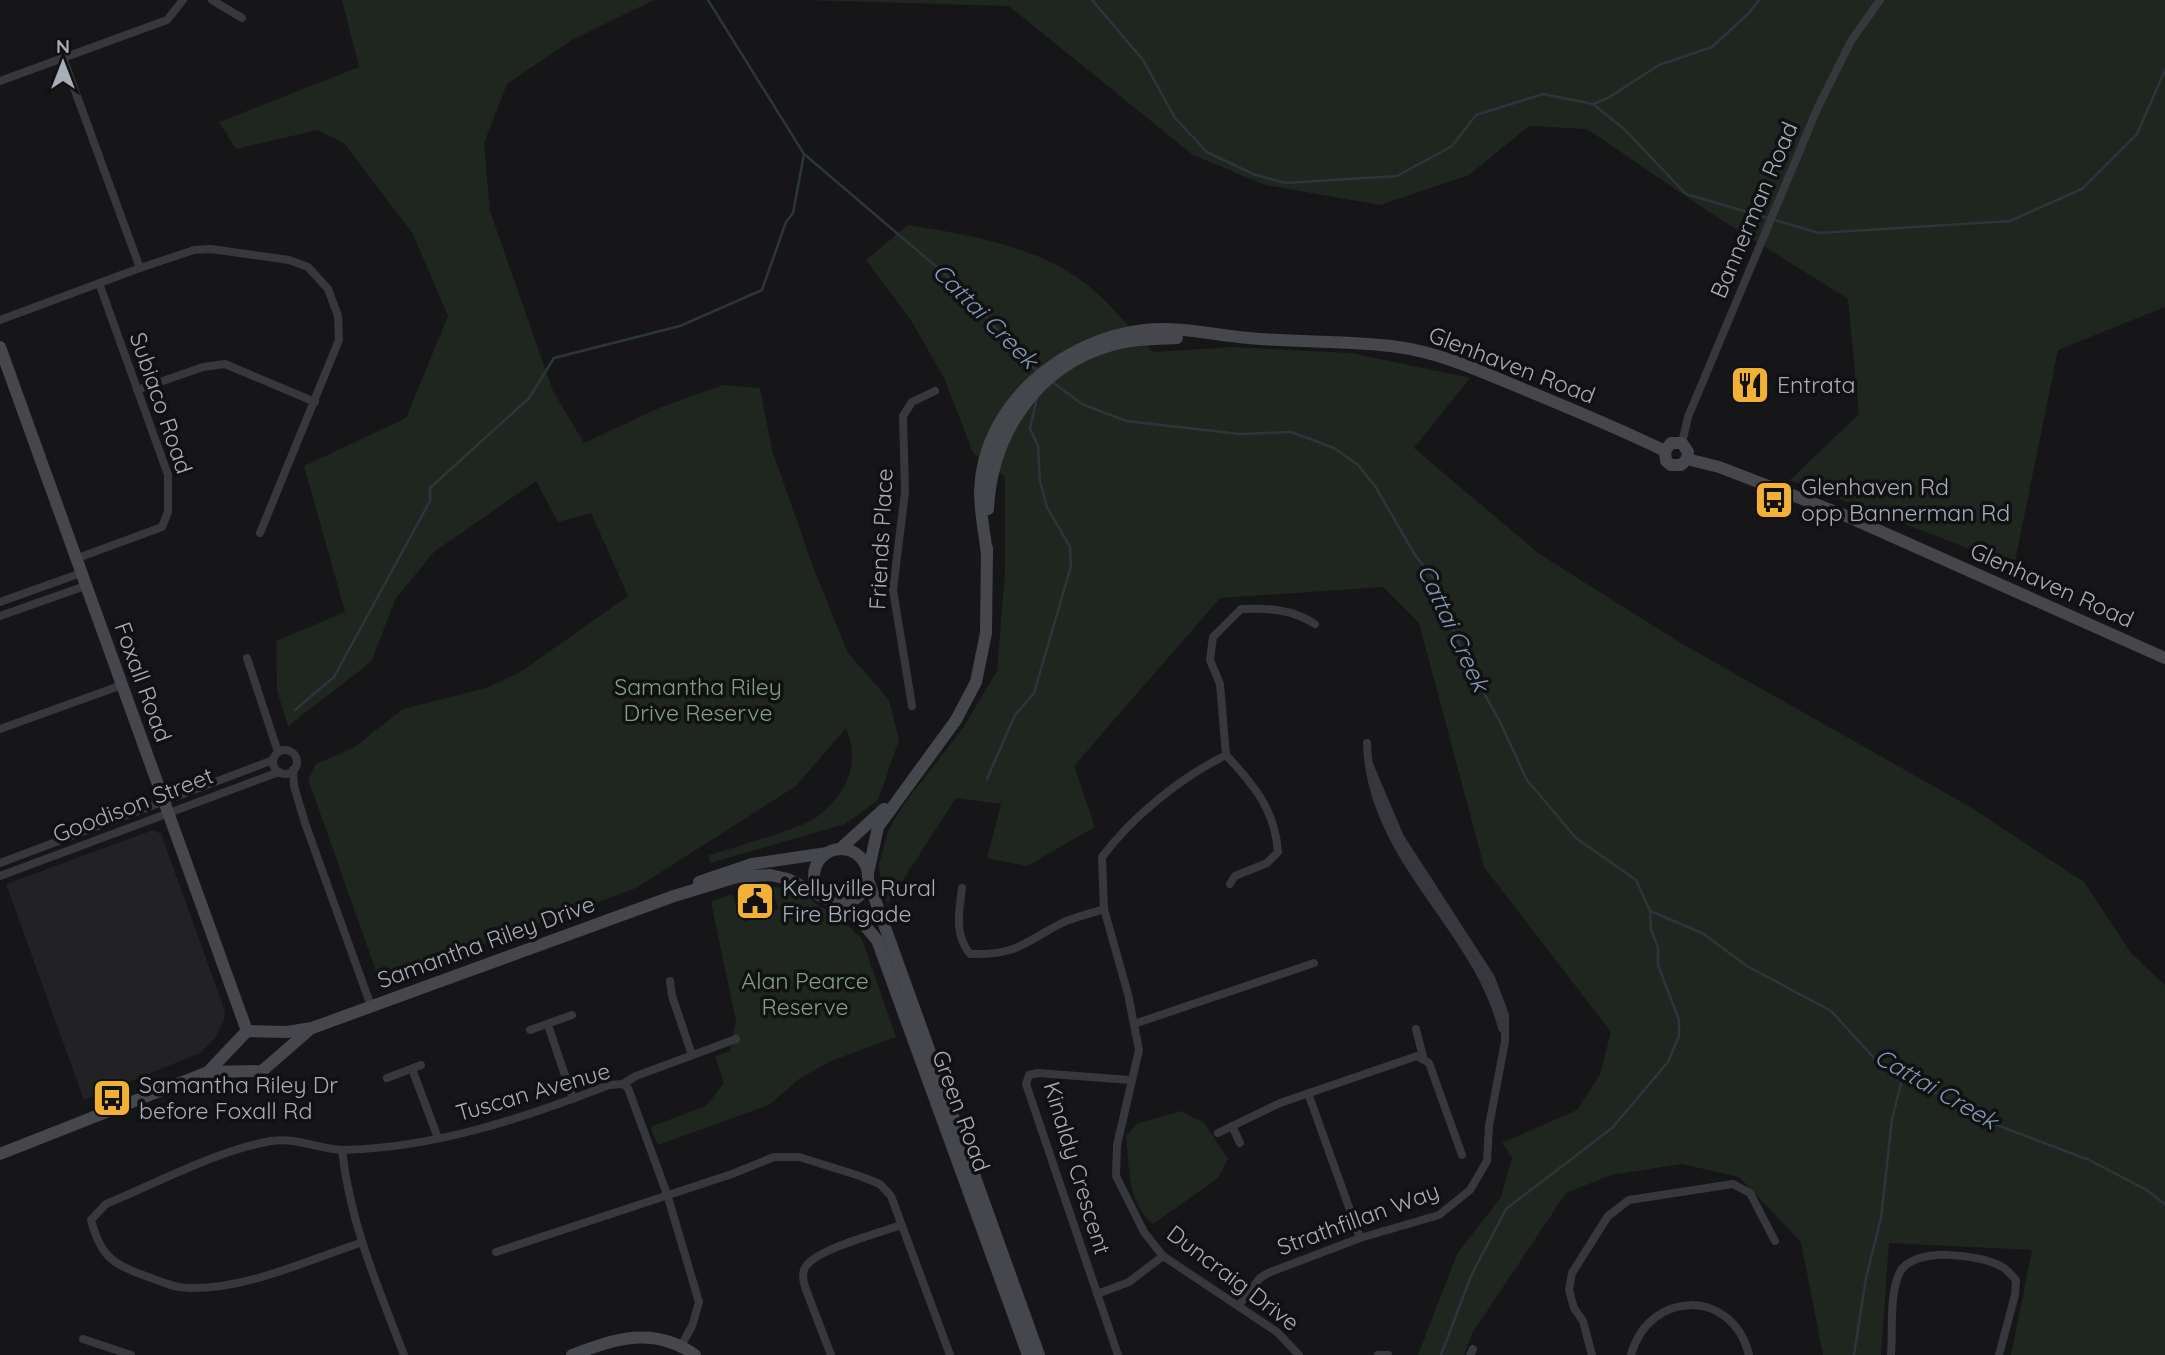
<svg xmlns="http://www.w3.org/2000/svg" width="2165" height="1355" viewBox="0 0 2165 1355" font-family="Quicksand,sans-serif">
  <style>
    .built { fill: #222225 }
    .green { fill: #1e261f }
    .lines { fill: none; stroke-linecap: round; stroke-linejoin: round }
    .stream { stroke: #2c353c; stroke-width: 2.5 }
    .street { stroke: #37383d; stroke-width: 8 }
    .secondary { stroke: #45474d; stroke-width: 12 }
    .labels { text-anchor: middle; stroke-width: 7; stroke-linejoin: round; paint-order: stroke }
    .street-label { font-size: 23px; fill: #a8adb8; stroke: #111113 }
    .poi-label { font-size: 23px; fill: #a8adb8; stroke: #111113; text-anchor: start }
    .park-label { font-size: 23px; fill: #7fa381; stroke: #111113 }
    .water-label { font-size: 24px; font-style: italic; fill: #7f9bb3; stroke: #111113 }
  </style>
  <rect width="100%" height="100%" fill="#161618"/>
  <path class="built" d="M153,830L161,834L225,1011L224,1020L215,1038L200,1053L84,1100L6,884Z"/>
  <g class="green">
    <path d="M342,0H654L572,40L507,84L484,143L490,211L553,391L584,443L659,408L723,385L760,388L772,450L814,569L848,653L889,700L899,740L878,800L845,824L710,863L709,855C731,848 803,828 817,817C847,794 861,764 846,728L796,786L636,888L380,982L308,779L316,764L353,748L403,709L486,688L519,673L628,596L591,513L558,522L536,481L434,552L396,598L371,662L288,726L277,691L276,641L345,612L304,466L406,418L448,316L413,234L344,143L318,130L236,149L219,122L359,67Z"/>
    <path d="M803,0H2165V307L2058,350L2014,566L1790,480L1859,414L1848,299L1712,214L1587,129L1529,126L1469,175L1380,205L1265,185L1193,155L1009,6Z"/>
    <path d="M908,225C969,235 1034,245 1085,283C1110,302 1131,330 1153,352L1233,347L1351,353L1470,378L1414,448L1538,553L1679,642L1972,808L2084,882L2131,953L2165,985V1355H2011L2032,1250L1889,1243L1881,1355H1823L1801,1242L1739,1177L1682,1164L1611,1175L1566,1193L1473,1332L1464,1355H1418L1457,1254L1501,1197L1512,1158L1502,1143L1577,1110L1600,1074L1611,1032L1484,867L1419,623L1383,587L1220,598L1074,766L1095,827L1027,866L987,858L1001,804L956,798L888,903L881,891L879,864L888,831L904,804L963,728L997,671L1005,572V477L973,453L945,380L911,320L866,260Z"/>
    <path d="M770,886L803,891L819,907L834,912L862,939L896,1037L831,1061L799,1079L769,1105L658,1145L650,1127L706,1106L724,1083L715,1056L730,1051L736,1021L711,902L732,894L744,922L778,909Z"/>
    <path d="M1180,1111L1204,1123L1228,1159L1218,1178L1153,1224C1128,1205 1129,1166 1126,1136L1137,1124Z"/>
  </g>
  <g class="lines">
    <g class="stream">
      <path d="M708,0L804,154L966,292L1020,358L1038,371"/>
      <path d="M1092,0L1143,60L1175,118L1207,152L1253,174L1285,183L1397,176L1452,146L1476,115L1543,94L1593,104L1625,130L1686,194L1819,233L2010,221L2082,189L2137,134L2165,70"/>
      <path d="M1593,104L1608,98L1659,65L1712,47L1749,13L1759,0"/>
      <path d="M1051,381L1082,404L1126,421L1240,434L1291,432L1334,448L1358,465L1375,486L1415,555L1435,580L1464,657L1500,722L1527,780L1576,838L1636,880L1650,911L1702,933L1747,966L1831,1011L1875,1059L1903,1075L1986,1121L2089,1160L2145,1189L2165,1204"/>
      <path d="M295,710L334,677L430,501V488L529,398L554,358L680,326L762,290L786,222L793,213L804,154"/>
      <path d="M987,779L1015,715L1034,693L1071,566L1070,547L1047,507L1040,481L1038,446L1030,428L1037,398"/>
      <path d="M1441,1355L1471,1276L1506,1209L1612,1128L1668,1062L1679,1036V1020L1658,965V948L1651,929L1650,911"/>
      <path d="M1854,1355L1866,1278L1881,1218L1892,1119L1903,1076"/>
    </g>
    <g class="street">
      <path d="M212,0L242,18"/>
      <path d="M63,58L140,268"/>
      <path d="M0,81L167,20L183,0"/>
      <path d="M0,320L140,268L194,250L211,249L289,260L308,267L328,289L338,316L339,340L260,533"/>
      <path d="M137,390L203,367L225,364L315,402"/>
      <path d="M1682,443L1688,417L1818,107L1851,41L1880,0"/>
      <path d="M75,559L162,527L168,512V475L99,283"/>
      <path d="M0,602L81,573"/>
      <path d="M0,616L85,586"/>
      <path d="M247,658L278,752"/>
      <path d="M912,706L893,590L905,492L903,416L912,402L935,391"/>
      <path d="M0,729L122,685"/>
      <path d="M1367,743C1370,859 1476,925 1502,1028"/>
      <circle cx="285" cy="762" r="12"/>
      <path d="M1226,755C1180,778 1133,816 1102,857L1104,909L1128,994L1139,1050L1117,1145L1116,1176L1144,1232L1163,1256L1277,1332L1299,1355"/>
      <path d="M1226,755L1220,684L1210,660L1213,637L1241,609C1268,608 1292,609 1315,624"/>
      <path d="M1226,755C1254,785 1275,810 1278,852L1267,863L1235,876L1230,884"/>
      <path d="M293,770L294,786L305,823L371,1006"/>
      <path d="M0,863L273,760"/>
      <path d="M0,876L279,772"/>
      <path d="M962,888C959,912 954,934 970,954C1019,955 1022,943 1062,923C1074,917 1090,914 1104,909"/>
      <path d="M670,981L672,996L692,1055"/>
      <path d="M1134,1024L1314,963"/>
      <path d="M548,1025L573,1099"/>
      <path d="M1416,1029L1423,1057"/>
      <path d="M530,1030L572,1015"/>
      <path d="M412,1069L438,1138"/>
      <path d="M387,1078L421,1065"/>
      <path d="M623,1084L636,1076L736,1039"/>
      <path d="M1308,1093L1360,1238"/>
      <path d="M1232,1126L1240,1143"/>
      <path d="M1218,1133L1280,1103L1417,1056L1429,1063L1462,1155"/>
      <path d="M342,1150C350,1223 378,1287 404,1355"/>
      <path d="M360,1243C306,1261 247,1289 189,1288C173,1288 158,1280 143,1275C111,1264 100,1254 91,1220L106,1204C157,1183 218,1150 271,1141C297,1137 320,1150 345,1150C438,1147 524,1118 609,1085L623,1084L628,1088L667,1194L699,1302L692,1326L681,1346"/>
      <path d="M496,1252L732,1174L774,1157H799L857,1175L880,1184L891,1196L950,1355"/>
      <path d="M1097,1294L1129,1282L1163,1256"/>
      <path d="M1239,1305L1260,1278L1268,1273L1360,1238L1439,1215L1470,1190L1487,1161L1489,1126L1505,1041V1015L1491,978L1400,837L1369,764"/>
      <path d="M83,1339L131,1355"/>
      <path d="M831,1355L805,1287C803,1281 802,1272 806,1266C819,1248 880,1233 901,1225"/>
      <path d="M1118,1355L1026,1084L1029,1075L1038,1073L1130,1080"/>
      <path d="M1378,1355H1388"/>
      <path d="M1470,1355L1473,1349"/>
      <path d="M1592,1355L1583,1321L1574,1308L1569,1290L1572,1273L1608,1216L1629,1200L1733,1184L1750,1193L1775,1241"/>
      <path d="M1631,1355C1649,1289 1733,1288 1749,1355"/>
      <path d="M1891,1355C1893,1330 1889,1297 1899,1274C1911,1245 1982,1254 2004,1268C2008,1271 2012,1276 2016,1280L2015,1295L1999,1355"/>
    </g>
    <g class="secondary">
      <path d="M0,347L247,1031"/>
      <path d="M1665,451L1671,443H1682L1688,452L1687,459"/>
      <path d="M1665,451L1666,461L1671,465H1681L1687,459"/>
      <path d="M1687,459L1719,467L1844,515L2165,658"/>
      <path d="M988,509C992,433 1037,366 1112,345C1133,339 1155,339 1177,338"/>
      <path d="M987,555C985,535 980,513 980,492C982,405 1063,339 1144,330C1179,326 1214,335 1249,338C1299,343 1348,340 1398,347C1443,353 1486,374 1528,391C1574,410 1620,429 1665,451"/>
      <path d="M840,849L884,809"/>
      <circle cx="841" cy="876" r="27"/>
      <path d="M868,873L878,827L956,720L976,682L986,633L987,548"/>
      <path d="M868,880L1039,1355"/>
      <path d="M699,882L752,864L827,853"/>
      <path d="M829,900L860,920L877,940L1028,1355"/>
      <path d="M208,1072L247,1031L287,1032L312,1028L674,896L737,877L770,875L788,879L823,897"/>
      <path d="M0,1154L208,1072L262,1071L308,1031"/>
      <path d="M572,1355C615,1339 654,1325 695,1355"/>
    </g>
  </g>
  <defs>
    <g id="restaurant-square" transform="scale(2.0125)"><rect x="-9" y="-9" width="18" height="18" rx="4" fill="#f2b134" stroke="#111113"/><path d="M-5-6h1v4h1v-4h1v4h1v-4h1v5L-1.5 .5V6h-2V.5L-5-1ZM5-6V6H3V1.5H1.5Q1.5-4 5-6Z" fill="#111"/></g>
    <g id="bus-square" transform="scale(2.0125)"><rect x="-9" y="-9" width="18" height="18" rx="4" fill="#f2b134" stroke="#111113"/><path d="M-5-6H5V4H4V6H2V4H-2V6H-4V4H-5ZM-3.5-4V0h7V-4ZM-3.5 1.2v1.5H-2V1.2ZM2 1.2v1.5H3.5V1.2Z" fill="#111"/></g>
    <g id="civic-square" transform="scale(2.0125)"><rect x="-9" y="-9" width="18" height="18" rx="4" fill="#f2b134" stroke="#111113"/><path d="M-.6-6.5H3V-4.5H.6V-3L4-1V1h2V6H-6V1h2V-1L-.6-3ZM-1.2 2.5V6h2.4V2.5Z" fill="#111"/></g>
  </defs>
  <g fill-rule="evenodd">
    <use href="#restaurant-square" x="1750" y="385"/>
    <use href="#bus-square" x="1774" y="500"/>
    <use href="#civic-square" x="755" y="901"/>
    <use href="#bus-square" x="112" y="1098"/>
  </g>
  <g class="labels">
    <g class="street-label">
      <text transform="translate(1754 210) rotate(-67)" y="8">Bannerman Road</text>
      <text transform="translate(1512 365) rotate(21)" y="8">Glenhaven Road</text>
      <text transform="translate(161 403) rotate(71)" y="8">Subiaco Road</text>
      <text transform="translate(881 539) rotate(-87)" y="8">Friends Place</text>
      <text transform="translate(2052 585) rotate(24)" y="8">Glenhaven Road</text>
      <text transform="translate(143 682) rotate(70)" y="8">Foxall Road</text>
      <text transform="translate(133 805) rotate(-21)" y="8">Goodison Street</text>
      <text transform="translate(486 942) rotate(-20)" y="8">Samantha Riley Drive</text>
      <text transform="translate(533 1092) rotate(-16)" y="8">Tuscan Avenue</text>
      <text transform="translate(961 1111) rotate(70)" y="8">Green Road</text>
      <text transform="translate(1077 1168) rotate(73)" y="8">Kinaldy Crescent</text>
      <text transform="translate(1358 1219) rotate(-20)" y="8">Strathfillan Way</text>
      <text transform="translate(1233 1278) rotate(37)" y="8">Duncraig Drive</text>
    </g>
    <g class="poi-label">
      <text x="1777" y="393">Entrata</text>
      <text x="1801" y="495">Glenhaven Rd<tspan x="1801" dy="26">opp Bannerman Rd</tspan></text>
      <text x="782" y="896">Kellyville Rural<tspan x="782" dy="26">Fire Brigade</tspan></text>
      <text x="139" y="1093">Samantha Riley Dr<tspan x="139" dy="26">before Foxall Rd</tspan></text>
    </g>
    <g class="park-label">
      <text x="698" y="695">Samantha Riley<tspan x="698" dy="26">Drive Reserve</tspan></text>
      <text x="805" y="989">Alan Pearce<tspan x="805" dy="26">Reserve</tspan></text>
    </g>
    <g class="water-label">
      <text transform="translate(985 316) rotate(45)" y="8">Cattai Creek</text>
      <text transform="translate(1453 628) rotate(65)" y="8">Cattai Creek</text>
      <text transform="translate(1936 1089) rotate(30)" y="8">Cattai Creek</text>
    </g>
  </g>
  <g transform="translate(63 63)" stroke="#111113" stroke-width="5" paint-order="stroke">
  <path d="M0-5L12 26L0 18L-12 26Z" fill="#a8adb8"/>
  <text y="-10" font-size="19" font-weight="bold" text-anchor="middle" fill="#a8adb8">N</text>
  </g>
</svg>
